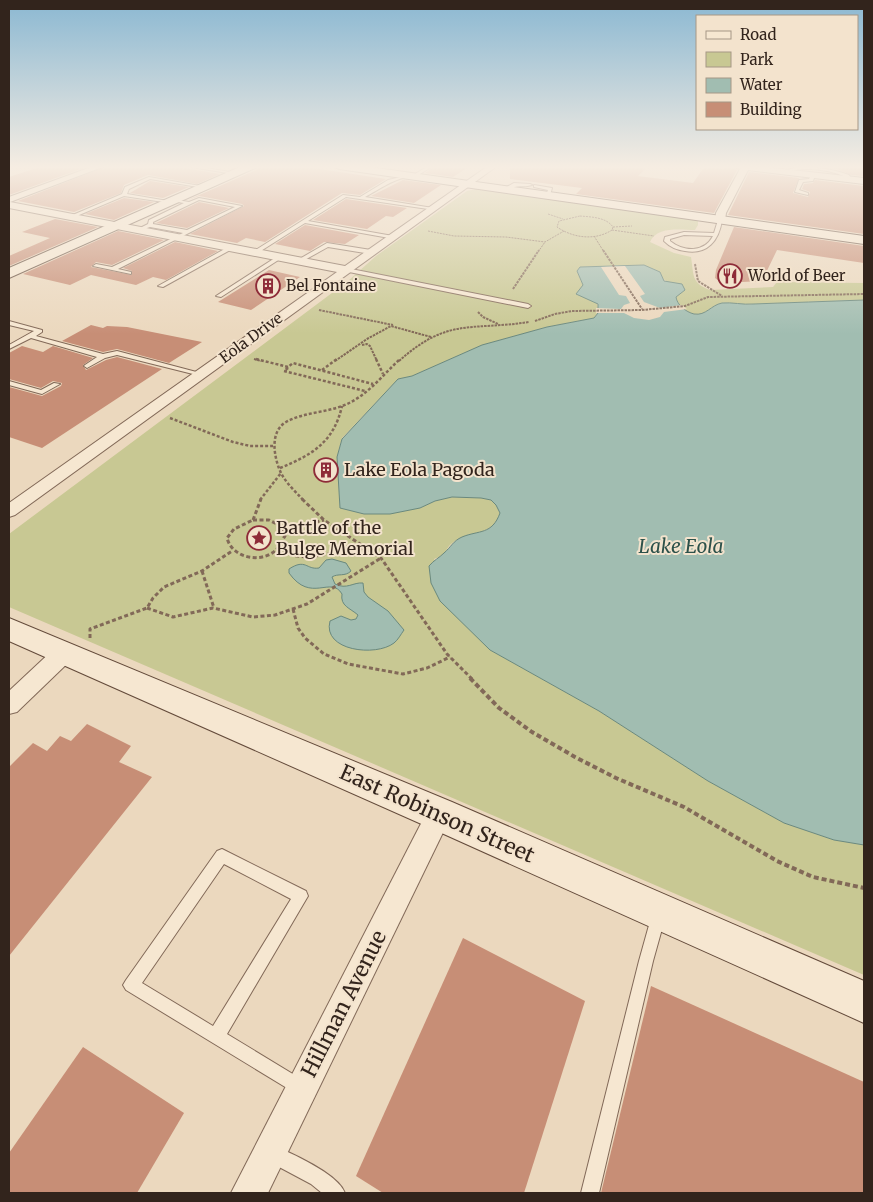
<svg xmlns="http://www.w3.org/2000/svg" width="873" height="1202" viewBox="0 0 873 1202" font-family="Merriweather,serif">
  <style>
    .green { fill: #c8c893 }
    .water { fill: #a1bdb1; stroke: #6a897e }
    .pier { fill: #ebd8be }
    .building { fill: #c78e76 }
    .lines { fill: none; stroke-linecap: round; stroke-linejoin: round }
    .lane-casing { stroke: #826958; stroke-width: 2 }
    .street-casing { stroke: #826958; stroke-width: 2 }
    .secondary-casing { stroke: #644b3b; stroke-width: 2 }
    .path-far4 { stroke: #826958; stroke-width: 1; stroke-dasharray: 2 1; stroke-linecap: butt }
    .path-far3 { stroke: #826958; stroke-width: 2; stroke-dasharray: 2.5 1; stroke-linecap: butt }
    .path-far2 { stroke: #826958; stroke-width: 2.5; stroke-dasharray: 3 2; stroke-linecap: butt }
    .path-far1 { stroke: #826958; stroke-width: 3; stroke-dasharray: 4 2.5; stroke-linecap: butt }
    .path { stroke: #826958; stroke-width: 4; stroke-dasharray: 5 3; stroke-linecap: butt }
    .lane { fill: #f6e7d1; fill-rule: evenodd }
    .street { fill: #f6e7d1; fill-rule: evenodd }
    .secondary { fill: #f6e7d1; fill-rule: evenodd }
    .labels { text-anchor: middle; stroke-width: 4; stroke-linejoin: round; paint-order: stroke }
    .far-poi-label { font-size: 15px; fill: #32241c; stroke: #f3e3cd; text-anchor: start }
    .far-street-label { font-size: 15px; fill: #32241c; stroke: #f3e3cd }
    .poi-label { font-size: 18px; fill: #32241c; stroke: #f3e3cd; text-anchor: start }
    .water-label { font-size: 19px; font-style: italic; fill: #2c514a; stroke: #f3e3cd }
    .near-street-label { font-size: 21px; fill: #32241c; stroke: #f3e3cd }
  </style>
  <rect width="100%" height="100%" fill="#ebd8be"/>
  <path class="green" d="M480,188L698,219V225L695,230C680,230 657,226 650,242L674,253L691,257C694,275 691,283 710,290L773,287L777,282L864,283V300C827,301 790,303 753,304C743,305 732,302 722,303C711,305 706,316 694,314C686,312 677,305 676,297L679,294L668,282L663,279L660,272L644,265L580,267L577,271C579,276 581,282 584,286C591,297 605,305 594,318L547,327L482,345L412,376L398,379L342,438L337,457L340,508L364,514L420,508L435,501L452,497L481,498L491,500L496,505L500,513C491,539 468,529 451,544C448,546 447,551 444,553C442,556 437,558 434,559L490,650L599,711L708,781L784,823L834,840L864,845V975L9,607V534L348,281L376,256L467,191Z"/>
  <g class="water">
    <path d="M644,265L660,272L664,281L682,284L685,290L676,297C677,305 686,312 694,314C706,316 711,305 722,303C732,302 743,305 753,304C790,303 827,301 864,300V845L834,840L784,823L708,781L599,711L490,650L440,601L431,583L429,566C434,560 439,558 444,553C451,547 453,541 462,537C479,530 492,535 500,513L496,505L491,500L481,498L452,497L435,501L420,508L390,514H364L340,508L337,457L342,439L398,379L412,376L482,345L547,327L594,318L598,313V304L576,294L583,285L577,271L580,267Z"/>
    <path d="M332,559L346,563L351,571C345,577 338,573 332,577L335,584C347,590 353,582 363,583L364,592L368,597L388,611L404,630C401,634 398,640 394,643C376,657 322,651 330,621L341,616L351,620L356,619L358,615C350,608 340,606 342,594C331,575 311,604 289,573V569C306,558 306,570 319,568L326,560Z"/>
  </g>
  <path class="pier" d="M625,266L645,294L640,296L644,302L660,308L682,305L687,309L664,312L660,317L649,320L634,318L624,313H596V308L621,309L624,305L630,303L626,296L619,295L601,267Z"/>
  <g class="building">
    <path d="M43,166H89L9,195V177Z"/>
    <path d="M107,166H183L185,168L220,174L197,184L148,175L124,185L121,193L74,212L18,201Z"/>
    <path d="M259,166H300L386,179L360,195L342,193L265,242L246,238L237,243L190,234L244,206L242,204L199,196L188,200L256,170Z"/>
    <path d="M435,166H470L453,177L425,173Z"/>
    <path d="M510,166H648L638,176L693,183L705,166L723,169V166H728L737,170L714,213L576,194L582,188L510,179Z"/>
    <path d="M815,166H864V176L851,175L837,169Z"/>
    <path d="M749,172L799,178L793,193L808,197L810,192L802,189L804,184L813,183L815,180L864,186V234L728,215Z"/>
    <path d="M403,180L441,185L414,203L371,196Z"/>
    <path d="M150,181L189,187L163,198L130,193Z"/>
    <path d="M124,198L154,202L114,220L85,214Z"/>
    <path d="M346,199L407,208L393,217L386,216L367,229L313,220Z"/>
    <path d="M199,202L229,208L187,228L156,223Z"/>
    <path d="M55,219L98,227L9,266V256L50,238L22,232Z"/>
    <path d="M305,225L359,235L345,244L324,242L310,251L275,244Z"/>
    <path d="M734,227L864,246V263L777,250L762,281L722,283L715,278L716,270Z"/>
    <path d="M118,231L164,240L112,265L96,262L91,267L132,275V271L123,268L175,242L218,251L166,280L153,277L136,285L91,275L70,285L23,274Z"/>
    <path d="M269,270L300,277L251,310L218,302Z"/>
    <path d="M91,325L103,328L107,326L127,327L202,342L169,363L117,349L103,352L62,341Z"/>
    <path d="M22,346L43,352L53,346L93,358L83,365L86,370L106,360L117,357L162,369L42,448L9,437V387L42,396L61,386L62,383L53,381L41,388L9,379V353Z"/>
    <path d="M87,724L131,746L119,762L152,777L9,956V767L33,743L47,751L60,736L71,741Z"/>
    <path d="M463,938L585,1001L524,1193H383L356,1176Z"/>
    <path d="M651,986L864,1082V1193H601Z"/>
    <path d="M83,1047L184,1113L137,1193H9V1153Z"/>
  </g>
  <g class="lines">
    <g class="lane-casing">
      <g id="lane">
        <path d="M185,166H194L236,173L234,174Z"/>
        <path d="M428,166H433L415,177C399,175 380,189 365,197L433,208L435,210L346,197L308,221L393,236L395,239L305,223L256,254L251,253L343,195L360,197L388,180L410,175L412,176Z"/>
        <path d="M797,167C815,167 833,169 849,175L851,179L847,180L846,177C827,169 803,166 783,173L781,172Z"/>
        <path d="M812,174L815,175L813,181L803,182L799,190L808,193V195L795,192L799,180L809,179Z"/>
        <path d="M149,177L206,187L204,188L150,179L129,189L127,194L168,201L170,203L124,196L72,218L68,217L122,194L125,187Z"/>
        <path d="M514,183L530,184L532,185C523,188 517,184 507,190L503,189Z"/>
        <path d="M534,185L552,188L550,195L548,196L546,195L548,190L534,187Z"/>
        <path d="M199,198L242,206L118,269L131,272V274L93,266L96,264L112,267L183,233L150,227L138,231L136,230L148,224L149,220L184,203L171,201V199L189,202ZM199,200L235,207L187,230L153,224V222Z"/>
        <path d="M720,219L722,220C719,240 708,255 685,251C677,250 670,247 664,241L665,237L684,232L714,233L718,220ZM684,235L713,236C704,253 684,252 670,241V239Z"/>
        <path d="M327,243L371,250L374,252L371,254L328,247L301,262L296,261Z"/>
        <path d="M230,246L232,247V249L163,287L158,286Z"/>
        <path d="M278,256L283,257L221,297L216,296Z"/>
        <path d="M346,268L528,304L531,306L528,308L344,271L343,270Z"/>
        <path d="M9,321L42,330V332L36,336L103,354L117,351L204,374L201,376L117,355L105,358L87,368L84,366L85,365L97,357L31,338L9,349V345L34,331L9,325Z"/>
        <path d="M9,381L41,390L54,383L60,384L42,394L9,385Z"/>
        <path d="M222,849L306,891L308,896L227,1034L306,1082L308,1088L306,1094L300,1096L126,990L123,985L126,980L217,851ZM224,864L291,899L213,1026L142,983Z"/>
        <path d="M658,911L663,913L665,918L653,961L599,1193H581L639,961L651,918L653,913Z"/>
        <path d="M272,1145C291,1153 338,1174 345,1193H322L311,1184L266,1160L263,1154L266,1148Z"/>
      </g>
    </g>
    <g class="street-casing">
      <g id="street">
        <path d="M94,166H105L10,202L345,266L488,166H497L15,515L9,517V503L337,272L9,208V197Z"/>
        <path d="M730,166H754L864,178V184L748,170L726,213L725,220L720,223L715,220L716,213L740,169Z"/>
        <path d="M64,645L72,647L75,653L72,659L17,712L9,714V691L56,647Z"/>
        <path d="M439,802L448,806L452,814L268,1193H231L430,806Z"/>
      </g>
    </g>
    <g class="secondary-casing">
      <g id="secondary">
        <path d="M242,166H257L255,168L9,278V268Z"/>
        <path d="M333,166H362L864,236V244L339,169Z"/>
        <path d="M9,618L452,802L864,981V1023L426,826L9,641Z"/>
      </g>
    </g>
    <g class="path-far4">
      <path d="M548,214L563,219"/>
      <path d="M580,216C591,217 606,217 613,227L612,230C595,241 573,238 557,227L559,221Z"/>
      <path d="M613,227L632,226"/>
      <path d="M612,230L654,236"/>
      <path d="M428,231L454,236L506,237L545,242L564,231"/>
      <path d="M594,236L604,252"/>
      <path d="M538,252L545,242"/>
    </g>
    <g class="path-far3">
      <path d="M603,250L642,309"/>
      <path d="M695,264L698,281L722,296"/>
      <path d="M513,289L539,250"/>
      <path d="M319,310L393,325"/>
      <path d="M478,312L483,317L498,324"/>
      <path d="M535,321L555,314L572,311L642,310L685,306L708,297L864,294"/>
      <path d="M362,345L367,344L370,346L377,361"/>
      <path d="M254,359L261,361"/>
      <path d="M335,361L367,339L391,326L431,337"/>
      <path d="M399,361C448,317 471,331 529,322"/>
    </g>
    <g class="path-far2">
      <path d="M256,359L288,367L293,363L373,384"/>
      <path d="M376,359L383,374"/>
      <path d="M288,368L284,371L365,391"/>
      <path d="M322,370L337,359"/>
      <path d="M170,418L233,442L250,446H274"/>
      <path d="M280,468C312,455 334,442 342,406"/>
      <path d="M260,500L281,473"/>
      <path d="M303,500C296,492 286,483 281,473C274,458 269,432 286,422C306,411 331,413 351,402C370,392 384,374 400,359"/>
    </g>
    <g class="path-far1">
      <path d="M302,499L324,520L381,558L447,654L472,679"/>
      <path d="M253,520H269L281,526L285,536C282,540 280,546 276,550C261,564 232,558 227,538L234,529Z"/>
      <path d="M253,520L261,499"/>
      <path d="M284,530L324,520"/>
      <path d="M277,549C301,561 311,556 335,553C346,552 355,552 366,547"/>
      <path d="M202,571L214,608"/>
      <path d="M147,608L173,617L213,608L253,617L275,615L307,604L381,558"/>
      <path d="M293,609L298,628L305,638L324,654L348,664L403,674L427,668L450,657"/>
      <path d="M90,638V629L147,608L153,598L164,587L202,571L232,551"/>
    </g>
    <path class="path" d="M470,678L499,708L532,732L575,757L616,778L684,807L777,861L813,877L864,888"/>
    <use href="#lane" class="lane"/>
    <use href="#street" class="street"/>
    <use href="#secondary" class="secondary"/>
  </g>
  <linearGradient id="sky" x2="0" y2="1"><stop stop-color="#8bb8d2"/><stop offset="0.5" stop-color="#f6ede2"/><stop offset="1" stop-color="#f6ede2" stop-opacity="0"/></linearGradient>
  <rect width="873" height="334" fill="url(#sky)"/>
  <defs>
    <g id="restaurant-ring" transform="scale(1.25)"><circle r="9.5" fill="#f3e3cd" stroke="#8e2b38" stroke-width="1.5"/><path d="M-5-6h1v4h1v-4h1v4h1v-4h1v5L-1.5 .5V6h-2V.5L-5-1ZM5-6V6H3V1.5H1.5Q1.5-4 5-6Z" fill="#8e2b38"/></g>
    <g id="building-ring" transform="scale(1.25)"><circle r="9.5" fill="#f3e3cd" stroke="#8e2b38" stroke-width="1.5"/><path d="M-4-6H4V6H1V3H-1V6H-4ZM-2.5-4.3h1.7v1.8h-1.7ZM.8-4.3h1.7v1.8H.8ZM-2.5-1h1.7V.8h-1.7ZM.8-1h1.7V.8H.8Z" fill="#8e2b38"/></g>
    <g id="sight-ring" transform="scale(1.25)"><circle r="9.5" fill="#f3e3cd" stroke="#8e2b38" stroke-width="1.5"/><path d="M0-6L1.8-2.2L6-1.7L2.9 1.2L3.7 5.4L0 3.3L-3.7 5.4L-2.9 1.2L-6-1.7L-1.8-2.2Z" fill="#8e2b38"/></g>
  </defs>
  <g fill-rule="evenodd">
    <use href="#restaurant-ring" x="730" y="276"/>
    <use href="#building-ring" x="268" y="286"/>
    <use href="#building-ring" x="326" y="470"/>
    <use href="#sight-ring" x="259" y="538"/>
  </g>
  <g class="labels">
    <g class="far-poi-label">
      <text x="748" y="281">World of Beer</text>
      <text x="286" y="291">Bel Fontaine</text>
    </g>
    <g class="far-street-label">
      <text transform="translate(251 338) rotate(-36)" y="5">Eola Drive</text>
    </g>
    <g class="poi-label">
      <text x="344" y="476">Lake Eola Pagoda</text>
      <text x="276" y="534">Battle of the<tspan x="276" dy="21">Bulge Memorial</tspan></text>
    </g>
    <g class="water-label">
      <text x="681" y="553">Lake Eola</text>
    </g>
    <g class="near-street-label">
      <text transform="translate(437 814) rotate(24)" y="7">East Robinson Street</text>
      <text transform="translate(344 1004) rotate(-63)" y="7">Hillman Avenue</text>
    </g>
  </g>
  <rect width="873" height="1202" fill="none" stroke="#32241c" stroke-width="20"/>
  <rect x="696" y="15" width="162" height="115" fill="#f3e3cd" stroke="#a69786"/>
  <rect x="706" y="31" width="25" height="8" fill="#f6e7d1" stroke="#a69786"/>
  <text x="740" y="40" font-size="15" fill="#32241c">Road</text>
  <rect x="706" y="52" width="25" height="15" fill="#c8c893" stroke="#a69786"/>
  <text x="740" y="65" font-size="15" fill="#32241c">Park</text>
  <rect x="706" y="78" width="25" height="15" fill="#a1bdb1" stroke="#a69786"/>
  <text x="740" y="90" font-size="15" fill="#32241c">Water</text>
  <rect x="706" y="102" width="25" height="15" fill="#c78e76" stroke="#a69786"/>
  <text x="740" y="115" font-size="15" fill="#32241c">Building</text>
</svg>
